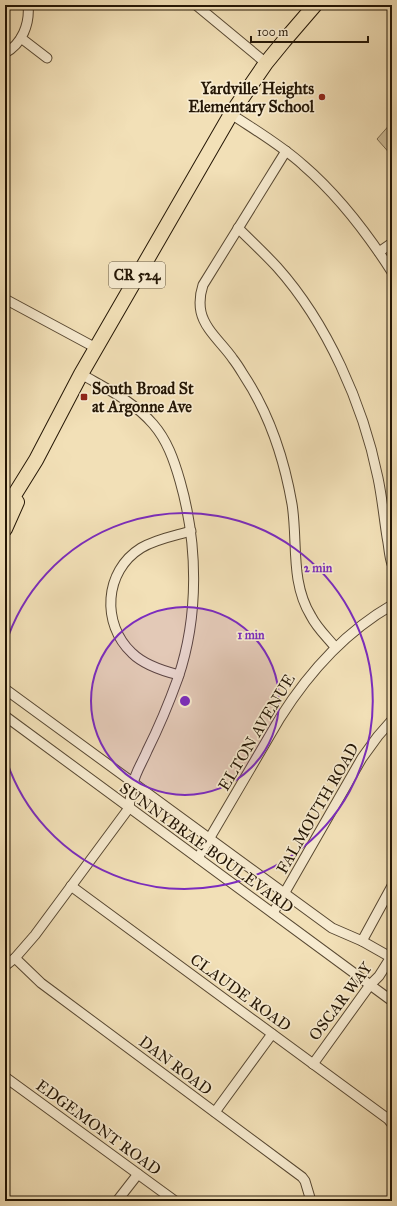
<svg xmlns="http://www.w3.org/2000/svg" width="397" height="1206" viewBox="0 0 397 1206" font-family="'IM FELL Great Primer',serif">
  <style>
    .green { fill: #cfbe99; stroke: #7a6a4f }
    .lines { fill: none; stroke-linecap: round; stroke-linejoin: round }
    .minor-casing { stroke: #584832; stroke-width: 11 }
    .primary-casing { stroke: #241605; stroke-width: 16 }
    .minor { stroke: #f7ebd0; stroke-width: 9 }
    .primary { stroke: #f2e0b7; stroke-width: 14 }
    .ring { fill: none; stroke: #7b2cbf; stroke-width: 2 }
    .poi-dot { fill: #8f2418; stroke: #f7ebd0; stroke-width: 1.5 }
    .labels { text-anchor: middle; stroke-width: 3.5; stroke-linejoin: round; paint-order: stroke }
    .shield { fill: #f7ebd0; stroke: #635642; stroke-width: 1 }
    .shield-label { font-size: 15px; font-weight: bold; fill: #241605 }
    .poi-label { font-size: 16px; font-weight: bold; fill: #241605; stroke: #f7ebd0; text-anchor: end }
    .street-label { font-size: 16px; fill: #241605; stroke: #f7ebd0 }
    .centre { fill: #7b2cbf; stroke: #f7ebd0; stroke-width: 2 }
    .ring-label { font-size: 12px; text-anchor: middle; font-weight: bold; fill: #7b2cbf; stroke: #f7ebd0; stroke-width: 3.5; stroke-linejoin: round; paint-order: stroke }
  </style>
  <rect width="100%" height="100%" fill="#f2e0b7"/>
  <filter id="stains"><feTurbulence type="fractalNoise" baseFrequency=".005" numOctaves="4"/><feColorMatrix values="0 0 0 0 .2 0 0 0 0 .09 0 0 0 0 .02 0 0 0 .5 -.17"/></filter>
  <radialGradient id="worn" r=".72"><stop offset=".6" stop-color="#630" stop-opacity="0"/><stop offset="1" stop-color="#630" stop-opacity=".3"/></radialGradient>
  <path class="green" d="M392,122V156L377,139Z"/>
  <g class="lines">
    <g class="minor-casing">
      <g id="minor">
        <path d="M196,5L266,63"/>
        <path d="M21,38L47,58"/>
        <path d="M5,53C22,44 30,24 28,5"/>
        <path d="M231,114C255,130 281,145 303,165C338,195 367,233 392,272"/>
        <path d="M286,151L203,285C200,294 199,302 201,312C205,330 223,344 233,359C237,364 240,369 243,374C269,413 284,458 292,504C298,541 290,582 311,616C317,628 327,637 335,647"/>
        <path d="M238,228C251,241 264,253 277,267C327,323 363,404 378,478C382,497 384,518 387,537C389,546 389,556 392,564"/>
        <path d="M379,252L392,243"/>
        <path d="M5,299L96,348"/>
        <path d="M179,675C163,671 144,665 132,653C101,624 104,571 141,548C156,539 174,536 191,531"/>
        <path d="M5,689L332,928L362,941L392,958"/>
        <path d="M5,716L392,1001"/>
        <path d="M198,858L280,718C309,672 345,632 392,605"/>
        <path d="M71,886L388,1119L392,1124"/>
        <path d="M273,913L362,758L378,736L392,720"/>
        <path d="M362,941L392,886"/>
        <path d="M15,958L41,983L302,1177L305,1181L311,1201"/>
        <path d="M5,966L15,958L35,935L129,808C130,800 131,792 133,784C135,773 143,761 147,751C159,727 169,703 178,678C199,616 198,544 180,481C174,460 167,440 153,424C133,401 107,389 81,374"/>
        <path d="M313,1064L370,985L379,976L391,957"/>
        <path d="M5,1077L175,1201"/>
        <path d="M215,1112L272,1034"/>
        <path d="M5,1199L8,1201"/>
        <path d="M117,1201L138,1174"/>
      </g>
    </g>
    <g class="primary-casing">
      <g id="primary">
        <path d="M5,510L36,460L81,374L231,114L266,63L284,41L315,5"/>
        <path d="M5,529L17,502"/>
      </g>
    </g>
    <use href="#minor" class="minor"/>
    <use href="#primary" class="primary"/>
  </g>
  <circle cx="185" cy="701" r="94" fill="#7b2cbf" fill-opacity=".12"/>
  <g class="ring">
    <circle cx="185" cy="701" r="94"/>
    <path d="M5 646A188 188 0 1 1 5 756"/>
  </g>
  <g class="poi-dot">
    <circle cx="322" cy="97" r="4"/>
    <rect x="80" y="393" width="8" height="8" rx="2"/>
  </g>
  <g class="labels">
    <rect class="shield" x="109" y="262" width="56" height="26" rx="3"/>
    <g class="shield-label">
      <text x="137" y="280">CR 524</text>
    </g>
    <g class="poi-label">
      <text x="314" y="94">Yardville Heights<tspan x="314" dy="18">Elementary School</tspan></text>
      <text x="92" y="394" text-anchor="start">South Broad St<tspan x="92" dy="18">at Argonne Ave</tspan></text>
    </g>
    <g class="street-label">
      <text transform="translate(256 732) rotate(-59)" y="6">ELTON AVENUE</text>
      <text transform="translate(317 808) rotate(-60)" y="6">FALMOUTH ROAD</text>
      <text transform="translate(207 847) rotate(36)" y="6">SUNNYBRAE BOULEVARD</text>
      <text transform="translate(241 992) rotate(36)" y="6">CLAUDE ROAD</text>
      <text transform="translate(340 1001) rotate(-53)" y="6">OSCAR WAY</text>
      <text transform="translate(176 1065) rotate(37)" y="6">DAN ROAD</text>
      <text transform="translate(99 1127) rotate(36)" y="6">EDGEMONT ROAD</text>
    </g>
  </g>
  <circle cx="185" cy="701" r="6" class="centre"/>
  <g class="ring-label">
    <text x="318" y="572">2 min</text>
    <text x="251" y="639">1 min</text>
  </g>
  <rect width="397" height="1206" fill="none" stroke="#f2e0b7" stroke-width="20"/>
  <rect x="6" y="6" width="385" height="1194" fill="none" stroke="#241605" stroke-width="2"/>
  <rect x="10" y="10" width="377" height="1186" fill="none" stroke="#241605"/>
  <path d="M251 36v6h117v-6" fill="none" stroke="#241605" stroke-width="2"/>
  <text x="257" y="36" font-size="12" fill="#241605" stroke="#f7ebd0" stroke-width="3" paint-order="stroke">100 m</text>
  <rect width="100%" height="100%" filter="url(#stains)"/>
  <rect width="100%" height="100%" fill="url(#worn)"/>
</svg>
